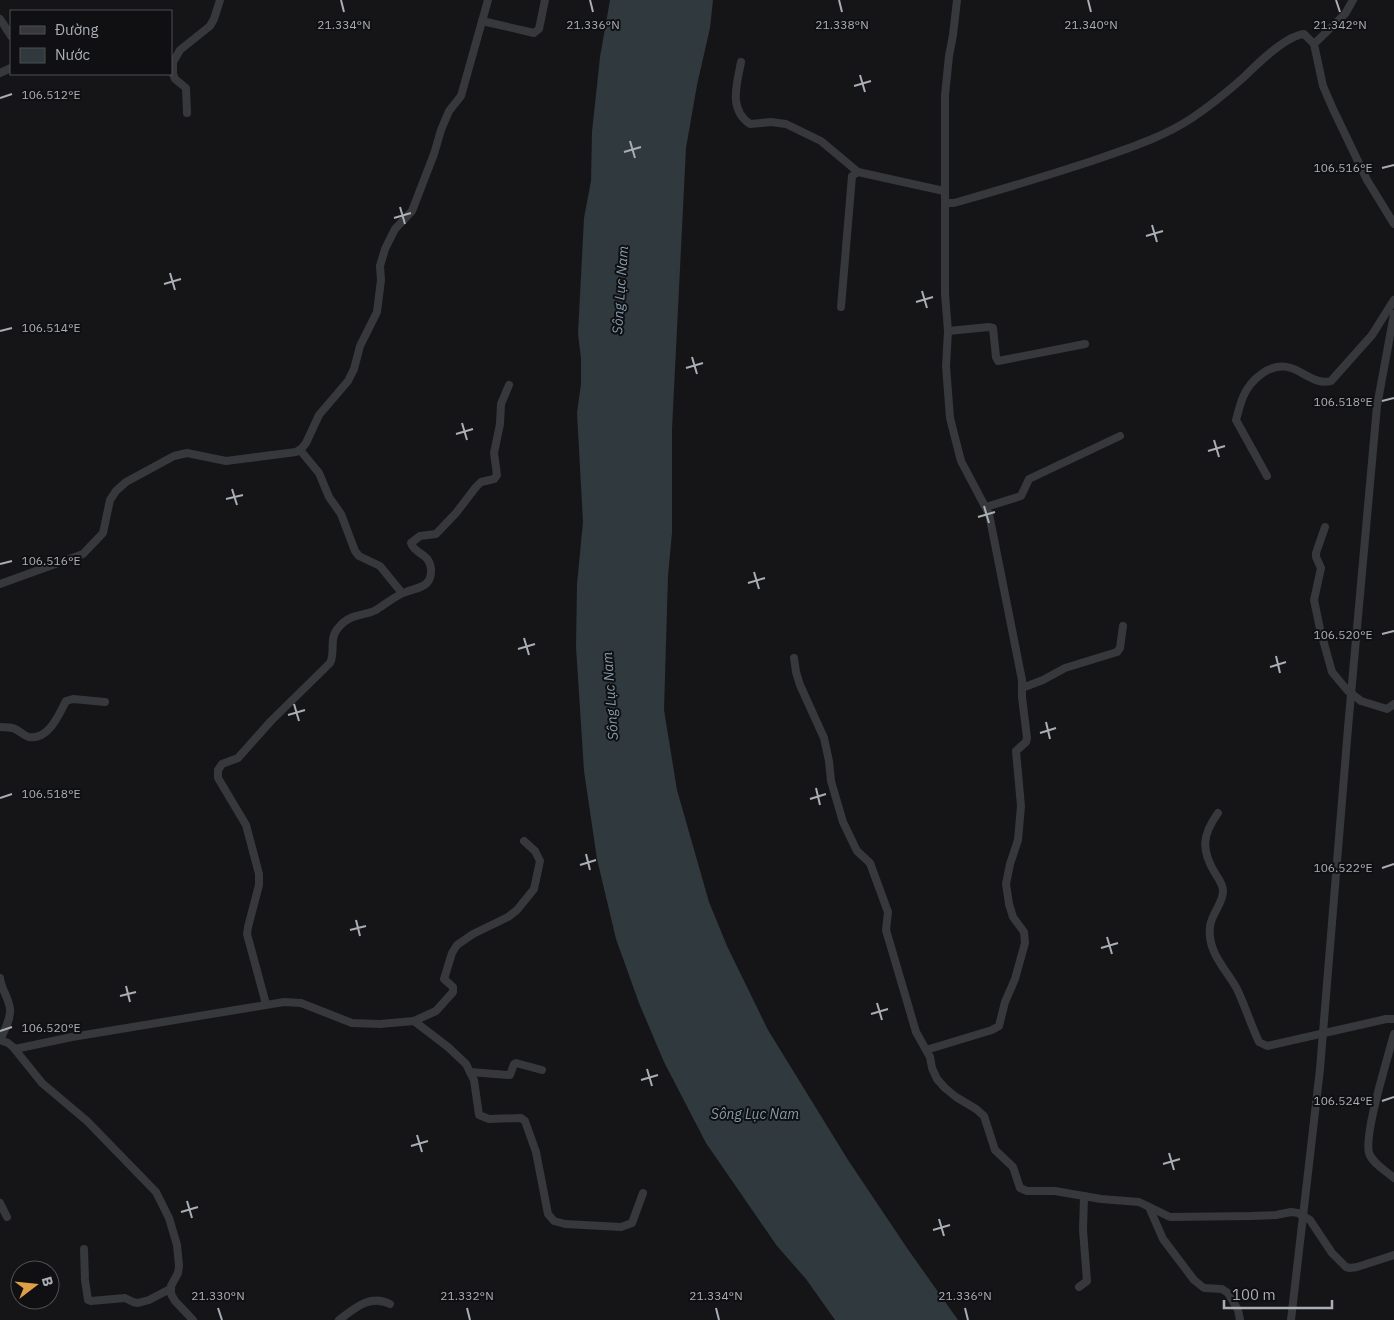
<svg xmlns="http://www.w3.org/2000/svg" width="1394" height="1320" viewBox="0 0 1394 1320" font-family="'IBM Plex Sans',sans-serif">
  <style>
    .water { fill: #30393e }
    .lines { fill: none; stroke-linecap: round; stroke-linejoin: round }
    .minor { stroke: #37383b; stroke-width: 8 }
    .ticks { fill: none; stroke: #a9aeb5; stroke-width: 2 }
    .labels { text-anchor: middle; stroke-width: 4; stroke-linejoin: round; paint-order: stroke }
    .water-label { font-size: 14px; font-style: italic; fill: #839dad; stroke: #101012 }
    .ticks-label { font-size: 12px; text-anchor: middle; fill: #a9aeb5; stroke: #101012; stroke-width: 4; stroke-linejoin: round; paint-order: stroke }
  </style>
  <rect width="100%" height="100%" fill="#151517"/>
  <path class="water" d="M610,0H713L710,28L697,85L686,148L672,429V533L668,576L664,710L677,790L709,902L727,946L768,1030L848,1160L907,1248L958,1320H835L806,1279L777,1246L706,1143L664,1062L639,1003L616,939L597,859L584,771L576,647L577,584L583,522L577,413L581,384V358L578,334L584,218L591,181L592,132L600,57Z"/>
  <g class="lines">
    <g class="minor">
      <path d="M957,0L953,35L949,56L945,95V203H954C1000,190 1046,176 1092,161C1126,149 1162,138 1192,118C1210,106 1227,92 1243,78C1256,65 1285,36 1304,34L1314,44L1323,86L1333,109L1367,180L1394,224"/>
      <path d="M0,19L11,36"/>
      <path d="M482,21L534,33L539,29L545,0"/>
      <path d="M1314,44L1345,14L1353,0"/>
      <path d="M741,62C737,84 728,109 750,124L771,122L786,124L821,141L858,172L944,191"/>
      <path d="M0,73L11,68"/>
      <path d="M187,113L186,88L175,79L173,74V62L180,50L210,26L214,19L220,0"/>
      <path d="M841,307L852,176L858,172"/>
      <path d="M948,331L989,327L993,328L996,357L998,361L1085,344"/>
      <path d="M300,450L319,473L329,497L341,514L355,551L359,556L380,566L402,593"/>
      <path d="M1267,476L1236,420C1238,413 1240,404 1243,397C1250,380 1271,361 1291,368C1304,372 1316,385 1331,381L1372,335L1394,300"/>
      <path d="M986,507L1021,496L1029,479L1120,436"/>
      <path d="M1325,527L1316,553V557L1321,568L1314,600L1320,629L1332,672L1348,691L1361,701L1387,709L1394,704"/>
      <path d="M0,584L83,554L103,533L110,500L116,491L126,482L174,456L187,453L226,461L296,452L302,448L306,443L319,415L348,381L354,369L360,346L377,312L381,280L380,266L385,249L395,229L412,211L434,154L441,130L449,111L461,96L488,0"/>
      <path d="M794,658L796,672L800,685L824,738L829,761L831,781L843,822L857,851L870,863L888,912L886,930L916,1032L930,1057L932,1068L937,1079L945,1088L956,1097L976,1109L984,1116L995,1150L1013,1167L1020,1188L1027,1191H1055L1101,1199L1139,1202L1170,1217L1251,1216L1276,1215L1291,1212L1298,1213L1310,1220L1332,1253L1346,1267L1350,1268L1357,1267L1394,1255"/>
      <path d="M1022,688L1043,680L1065,668L1117,652L1120,648L1123,626"/>
      <path d="M0,727C5,727 11,727 15,729C20,731 24,736 29,737C49,740 59,714 66,701L73,699L105,702"/>
      <path d="M1218,813C1202,835 1201,850 1215,873C1218,878 1223,884 1223,891C1223,904 1211,914 1210,927C1207,952 1226,969 1237,989C1245,1006 1251,1025 1259,1042L1267,1046L1386,1019H1394"/>
      <path d="M0,978C1,989 9,998 10,1009C11,1019 4,1031 0,1040"/>
      <path d="M266,1004L247,934L248,927L259,885V874L246,825L218,778V770L222,764L238,758L271,721L330,663C336,652 328,638 339,627C351,613 362,617 376,610C386,604 396,595 406,592C419,587 432,587 431,569C429,552 415,555 411,543L420,536L436,534L456,513L476,487L481,482L494,479L497,475L494,453L500,424L501,404L509,385"/>
      <path d="M414,1021L436,1011L453,992V987L444,979L452,953L457,945L473,934L508,917L517,910L534,889L540,861L535,851L524,841"/>
      <path d="M1394,1034C1388,1057 1364,1133 1369,1153C1372,1163 1386,1171 1394,1178"/>
      <path d="M0,1040L8,1043L13,1047L42,1083L87,1121L156,1192L169,1218L177,1245L179,1266L178,1273L171,1286V1294L175,1301L193,1320"/>
      <path d="M15,1049L72,1037L284,1002L301,1003L352,1023L380,1024L414,1021L448,1047L466,1064L474,1080L479,1115L489,1119L521,1118L525,1121L536,1152L548,1214L554,1221L565,1224L621,1227L632,1223L643,1193"/>
      <path d="M926,1050L992,1030L999,1026L1005,1002L1015,979L1025,943L1024,932L1013,917L1009,904L1006,884L1010,864L1018,840L1021,806L1016,751L1026,742L1027,738L1022,697V680L989,514L961,461L950,418L946,366L948,331L945,294V203"/>
      <path d="M470,1072L508,1075H510L514,1064L516,1063L542,1070"/>
      <path d="M0,1203L7,1217"/>
      <path d="M1149,1207L1163,1239L1194,1280L1204,1288L1222,1289L1228,1293L1238,1310L1240,1320"/>
      <path d="M84,1249L85,1280L88,1300L91,1301L125,1298L133,1302L138,1303L149,1300L170,1289"/>
      <path d="M1079,1287L1087,1281L1083,1230L1084,1196"/>
      <path d="M339,1320C355,1308 370,1294 390,1304"/>
      <path d="M1291,1320L1320,1069L1348,728L1377,406L1394,314"/>
    </g>
  </g>
  <path class="ticks" d="M341,0L344,12M590,0L593,12M839,0L842,12M1088,0L1091,12M1336,0L1340,12M860,75L865,92M854,86L871,81M0,98L12,94M630,141L635,158M624,152L641,147M1382,168L1394,165M400,207L405,224M394,218L411,213M1152,225L1157,242M1146,236L1163,231M170,273L175,290M164,284L181,279M922,291L927,308M916,302L933,297M0,331L12,328M692,357L697,374M686,368L703,363M1382,401L1394,398M462,423L467,440M456,434L473,429M1214,440L1219,457M1208,451L1225,446M232,489L237,505M226,499L243,495M984,506L989,523M978,517L995,512M0,564L12,561M754,572L759,589M748,583L765,578M1382,634L1394,631M524,638L529,655M518,649L535,644M1276,656L1280,673M1270,667L1286,662M294,704L299,721M288,715L305,710M1046,722L1050,739M1040,733L1056,728M816,788L820,805M0,798L12,794M810,799L826,794M586,854L590,870M580,865L596,860M1382,868L1394,864M356,920L360,936M350,930L366,926M1107,937L1112,954M1101,948L1118,943M126,986L130,1002M120,996L136,992M877,1003L882,1020M871,1014L888,1009M0,1031L12,1027M647,1069L652,1086M641,1080L658,1075M1382,1101L1394,1097M417,1135L422,1152M411,1146L428,1141M1169,1153L1174,1170M1163,1164L1180,1159M187,1201L192,1218M181,1212L198,1207M939,1219L944,1236M933,1230L950,1225M218,1308L222,1320M467,1308L470,1320M716,1308L719,1320M965,1308L968,1320"/>
  <g class="labels">
    <g class="water-label">
      <text transform="translate(620 290) rotate(-86)" y="5">Sông Lục Nam</text>
      <text transform="translate(610 696) rotate(-94)" y="5">Sông Lục Nam</text>
      <text x="755" y="1119">Sông Lục Nam</text>
    </g>
  </g>
  <g class="ticks-label">
    <text x="344" y="29">21.334°N</text>
    <text x="593" y="29">21.336°N</text>
    <text x="842" y="29">21.338°N</text>
    <text x="1091" y="29">21.340°N</text>
    <text x="1340" y="29">21.342°N</text>
    <text x="51" y="99">106.512°E</text>
    <text x="1343" y="172">106.516°E</text>
    <text x="51" y="332">106.514°E</text>
    <text x="1343" y="406">106.518°E</text>
    <text x="51" y="565">106.516°E</text>
    <text x="1343" y="639">106.520°E</text>
    <text x="51" y="798">106.518°E</text>
    <text x="1343" y="872">106.522°E</text>
    <text x="51" y="1032">106.520°E</text>
    <text x="1343" y="1105">106.524°E</text>
    <text x="218" y="1300">21.330°N</text>
    <text x="467" y="1300">21.332°N</text>
    <text x="716" y="1300">21.334°N</text>
    <text x="965" y="1300">21.336°N</text>
  </g>
  <rect x="10" y="10" width="162" height="65" fill="#101012" stroke="#4d4f53"/>
  <rect x="20" y="26" width="25" height="8" fill="#37383b" stroke="#4d4f53"/>
  <text x="55" y="35" font-size="15" fill="#a9aeb5">Đường</text>
  <rect x="20" y="48" width="25" height="15" fill="#30393e" stroke="#4d4f53"/>
  <text x="55" y="60" font-size="15" fill="#a9aeb5">Nước</text>
  <g transform="translate(35 1285) rotate(74)"><circle r="24" fill="#101012" stroke="#4d4f53"/>
  <path d="M0-4L9 19L0 12L-9 19Z" fill="#de9f46"/>
  <text y="-8" font-size="14" font-weight="bold" text-anchor="middle" fill="#a9aeb5">B</text>
  </g>
  <path d="M1224 1300v8h108v-8" fill="none" stroke="#a9aeb5" stroke-width="2.5"/>
  <text x="1232" y="1300" font-size="15" fill="#a9aeb5" stroke="#101012" stroke-width="4" paint-order="stroke">100 m</text>
</svg>
